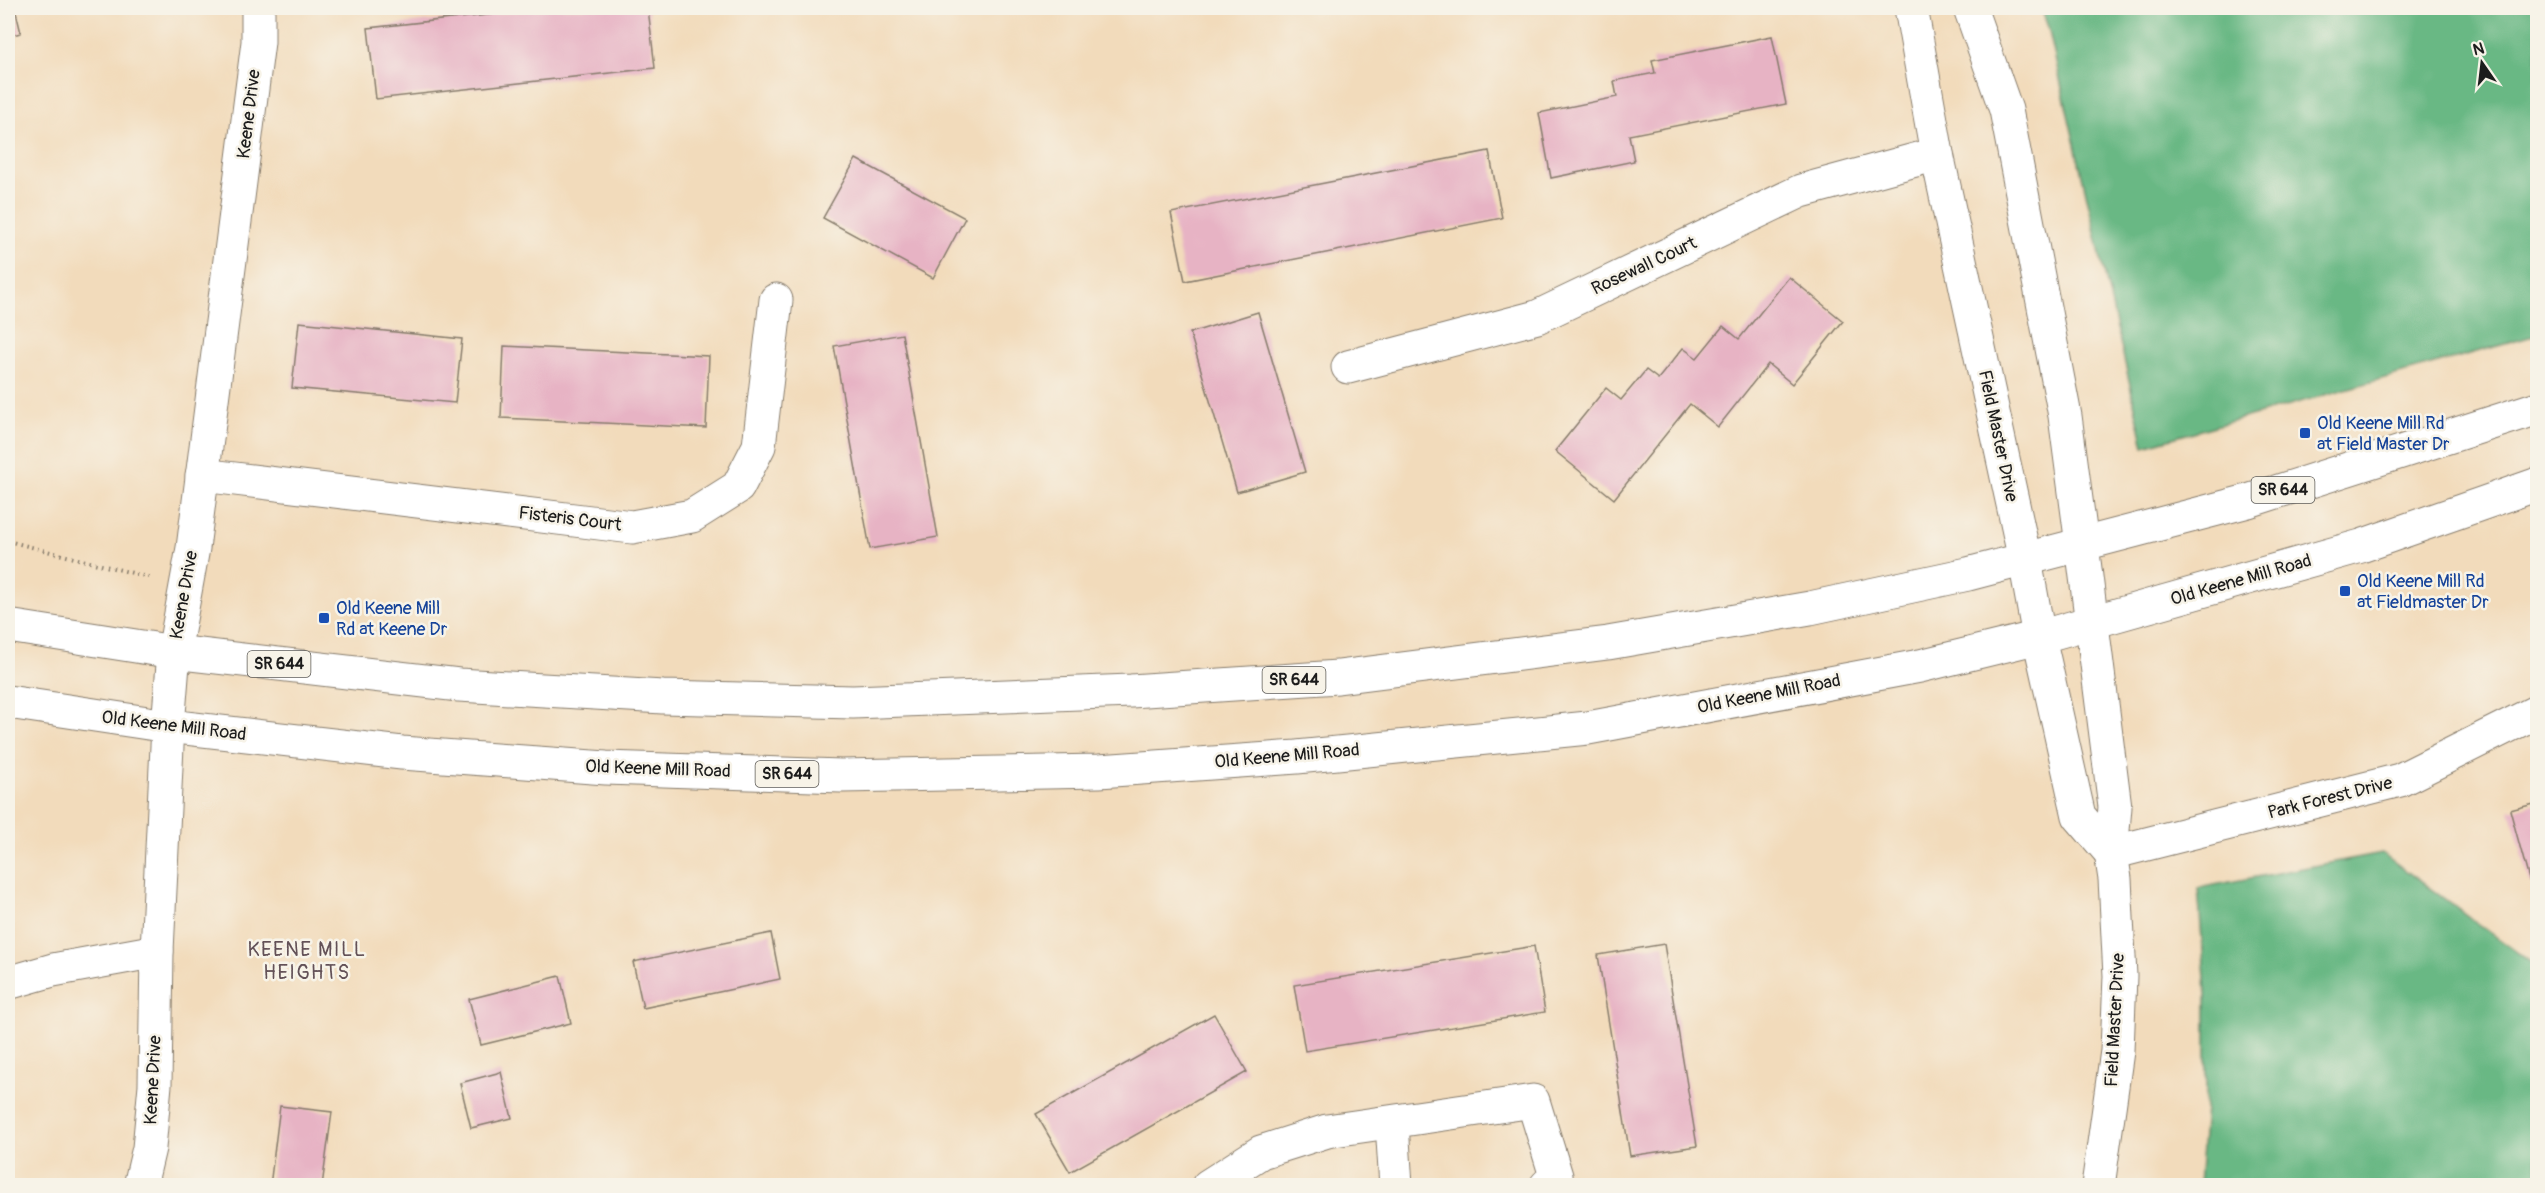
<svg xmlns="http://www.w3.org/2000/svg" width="2545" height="1193" viewBox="0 0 2545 1193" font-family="Pangolin,sans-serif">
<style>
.forest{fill:#69b884;stroke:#426a50;stroke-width:1.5}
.building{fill:#e7b3c4}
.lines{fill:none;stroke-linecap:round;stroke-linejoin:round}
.minor-casing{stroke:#877c6c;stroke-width:35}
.tertiary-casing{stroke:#877c6c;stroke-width:35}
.primary-casing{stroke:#877c6c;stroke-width:35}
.path{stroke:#877c6c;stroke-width:4;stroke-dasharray:1.5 4.5;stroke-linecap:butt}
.minor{stroke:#fff;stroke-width:33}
.tertiary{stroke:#fff;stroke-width:33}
.primary{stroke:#fff;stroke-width:33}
.transit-dot{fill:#1a4fb4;stroke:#f7f3e8;stroke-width:2}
.labels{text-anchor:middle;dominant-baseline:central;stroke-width:5;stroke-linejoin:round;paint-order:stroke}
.shield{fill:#f7f3e8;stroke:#5e5c59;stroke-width:1.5}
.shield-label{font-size:16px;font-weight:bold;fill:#1c1c1c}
.street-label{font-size:18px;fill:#1c1c1c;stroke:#f7f3e8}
.transit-label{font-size:18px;fill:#164399;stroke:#f7f3e8;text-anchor:start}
.neighbourhood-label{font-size:20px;letter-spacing:1.5px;fill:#635157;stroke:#f7f3e8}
</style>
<rect width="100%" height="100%" fill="#f7f3e8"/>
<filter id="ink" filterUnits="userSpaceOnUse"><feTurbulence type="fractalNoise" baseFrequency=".0167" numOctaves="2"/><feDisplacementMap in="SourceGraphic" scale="12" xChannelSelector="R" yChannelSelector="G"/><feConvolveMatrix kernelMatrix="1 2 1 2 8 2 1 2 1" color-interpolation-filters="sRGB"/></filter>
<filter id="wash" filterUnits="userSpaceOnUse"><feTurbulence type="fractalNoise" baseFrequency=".008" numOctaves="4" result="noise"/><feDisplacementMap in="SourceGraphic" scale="24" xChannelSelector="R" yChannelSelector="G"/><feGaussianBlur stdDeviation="1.35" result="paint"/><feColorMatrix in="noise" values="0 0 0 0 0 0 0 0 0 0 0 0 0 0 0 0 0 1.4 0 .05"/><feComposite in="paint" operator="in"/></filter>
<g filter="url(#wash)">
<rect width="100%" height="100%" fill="#f2dbbb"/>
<g class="forest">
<path d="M2041 8H2537V335L2144 446 2048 27Z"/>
<path d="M2382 853 2537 967V1185H2199L2206 1095V991L2198 888Z"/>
</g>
<g id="blocks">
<g class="building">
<path d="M8 8H15L21 33 8 36Z"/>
<path d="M550 8H648L655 68 376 99 368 28Z"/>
<path d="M1772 36 1786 104 1629 135 1634 161 1551 178 1539 113 1617 97 1614 81 1655 73 1652 60Z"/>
<path d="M1489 151 1502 218 1185 281 1171 213Z"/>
<path d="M856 159 965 218 933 278 823 218Z"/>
<path d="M1789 277 1843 321 1792 384 1768 364 1718 427 1690 404 1614 499 1555 451 1606 388 1621 400 1646 370 1658 379 1683 348 1697 358 1723 326 1739 339Z"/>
<path d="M1258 312 1305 472 1237 492 1190 333Z"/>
<path d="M299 322 462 339 455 403 292 388Z"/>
<path d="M902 334 938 537 870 549 834 346Z"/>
<path d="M504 346 709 356 706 428 501 418Z"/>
<path d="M2538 803V881L2530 883 2510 810Z"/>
<path d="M771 933 780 979 643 1008 633 962Z"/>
<path d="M1664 944 1697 1146 1630 1156 1598 955Z"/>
<path d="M1534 946 1545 1012 1305 1051 1294 985Z"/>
<path d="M560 976 571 1023 481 1045 469 999Z"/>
<path d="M1214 1014 1247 1072 1070 1172 1036 1114Z"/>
<path d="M501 1072 512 1118 471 1128 460 1083Z"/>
<path d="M280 1106 332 1112 322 1186H270Z"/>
</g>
</g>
</g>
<g filter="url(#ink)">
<use href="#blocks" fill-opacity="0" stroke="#877c6c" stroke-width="1.5"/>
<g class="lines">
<defs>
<g id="minor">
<path d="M1911 8 1937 154 2025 560"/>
<path d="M1970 8 2006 110 2065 416 2082 545"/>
<path d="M1348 367 1537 317 1801 191 1937 154"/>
<path d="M202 475 632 527 692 516 738 487 759 446 776 300"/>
<path d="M2111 853 2400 780 2538 711"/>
<path d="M8 983 53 970 157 951"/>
<path d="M1392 1124 1396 1186"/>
<path d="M140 1186 149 1148 155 1085 157 951 168 726 174 652 193 548 258 42V8"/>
<path d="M1208 1186 1261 1152 1327 1131 1533 1101 1556 1176 1546 1186"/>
</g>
<g id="tertiary">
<path d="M2082 545 2115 807 2111 853 2115 879 2120 976 2117 1051 2098 1186"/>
<path d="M2025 560 2039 637 2079 816 2111 853"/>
</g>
<g id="primary">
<path d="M8 626 174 652 459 685 663 697 853 702 1131 691 1338 677 1608 643 1810 608 1968 574 2248 501 2538 408"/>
<path d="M8 702 168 726 402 753 606 768 841 776 1099 771 1297 757 1588 728 1920 666 2039 637 2361 546 2538 484"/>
</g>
</defs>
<use href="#minor" class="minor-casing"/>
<use href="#tertiary" class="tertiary-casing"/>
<use href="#primary" class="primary-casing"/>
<path class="path" d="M8 541 152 578"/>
<use href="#minor" class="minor"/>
<use href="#tertiary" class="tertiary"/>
<use href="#primary" class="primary"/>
</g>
</g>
<g class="transit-dot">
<rect x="2299" y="427" width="12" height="12" rx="3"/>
<rect x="2339" y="585" width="12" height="12" rx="3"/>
<rect x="318" y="612" width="12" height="12" rx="3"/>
</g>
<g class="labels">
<g class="shield">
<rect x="2251.5" y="477" width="63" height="26" rx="4.5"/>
<rect x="247.5" y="651" width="63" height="26" rx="4.5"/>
<rect x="1262.5" y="667" width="63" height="26" rx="4.5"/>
<rect x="755.5" y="761" width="63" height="26" rx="4.5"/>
</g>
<g class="shield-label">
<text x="2283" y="490">SR 644</text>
<text x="279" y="664">SR 644</text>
<text x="1294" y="680">SR 644</text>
<text x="787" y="774">SR 644</text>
</g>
<g class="street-label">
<text transform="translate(249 114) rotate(-83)">Keene Drive</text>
<text transform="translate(1644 266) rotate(-25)">Rosewall Court</text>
<text transform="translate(1998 436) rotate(78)">Field Master Drive</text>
<text transform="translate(570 519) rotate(7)">Fisteris Court</text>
<text transform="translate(2241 580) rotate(-16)">Old Keene Mill Road</text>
<text transform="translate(184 595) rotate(-80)">Keene Drive</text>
<text transform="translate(1769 694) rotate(-11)">Old Keene Mill Road</text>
<text transform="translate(174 726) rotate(7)">Old Keene Mill Road</text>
<text transform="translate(1287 756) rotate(-5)">Old Keene Mill Road</text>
<text transform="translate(658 769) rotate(2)">Old Keene Mill Road</text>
<text transform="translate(2330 798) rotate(-14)">Park Forest Drive</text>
<text transform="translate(2115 1020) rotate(-87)">Field Master Drive</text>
<text transform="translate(153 1080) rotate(-87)">Keene Drive</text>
</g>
<g class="transit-label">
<text x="2317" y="423">Old Keene Mill Rd<tspan x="2317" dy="21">at Field Master Dr</tspan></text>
<text x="2357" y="581">Old Keene Mill Rd<tspan x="2357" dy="21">at Fieldmaster Dr</tspan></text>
<text x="336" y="608">Old Keene Mill<tspan x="336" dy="21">Rd at Keene Dr</tspan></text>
</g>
<g class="neighbourhood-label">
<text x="307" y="949">KEENE MILL<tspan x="307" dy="23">HEIGHTS</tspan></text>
</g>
</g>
<rect width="2545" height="1193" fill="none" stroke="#f7f3e8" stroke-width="30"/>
<g transform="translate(2482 63) rotate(346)" stroke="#f7f3e8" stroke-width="4.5" paint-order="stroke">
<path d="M0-4.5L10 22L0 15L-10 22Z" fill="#1c1c1c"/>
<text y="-9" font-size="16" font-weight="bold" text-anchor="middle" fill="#1c1c1c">N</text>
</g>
</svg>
